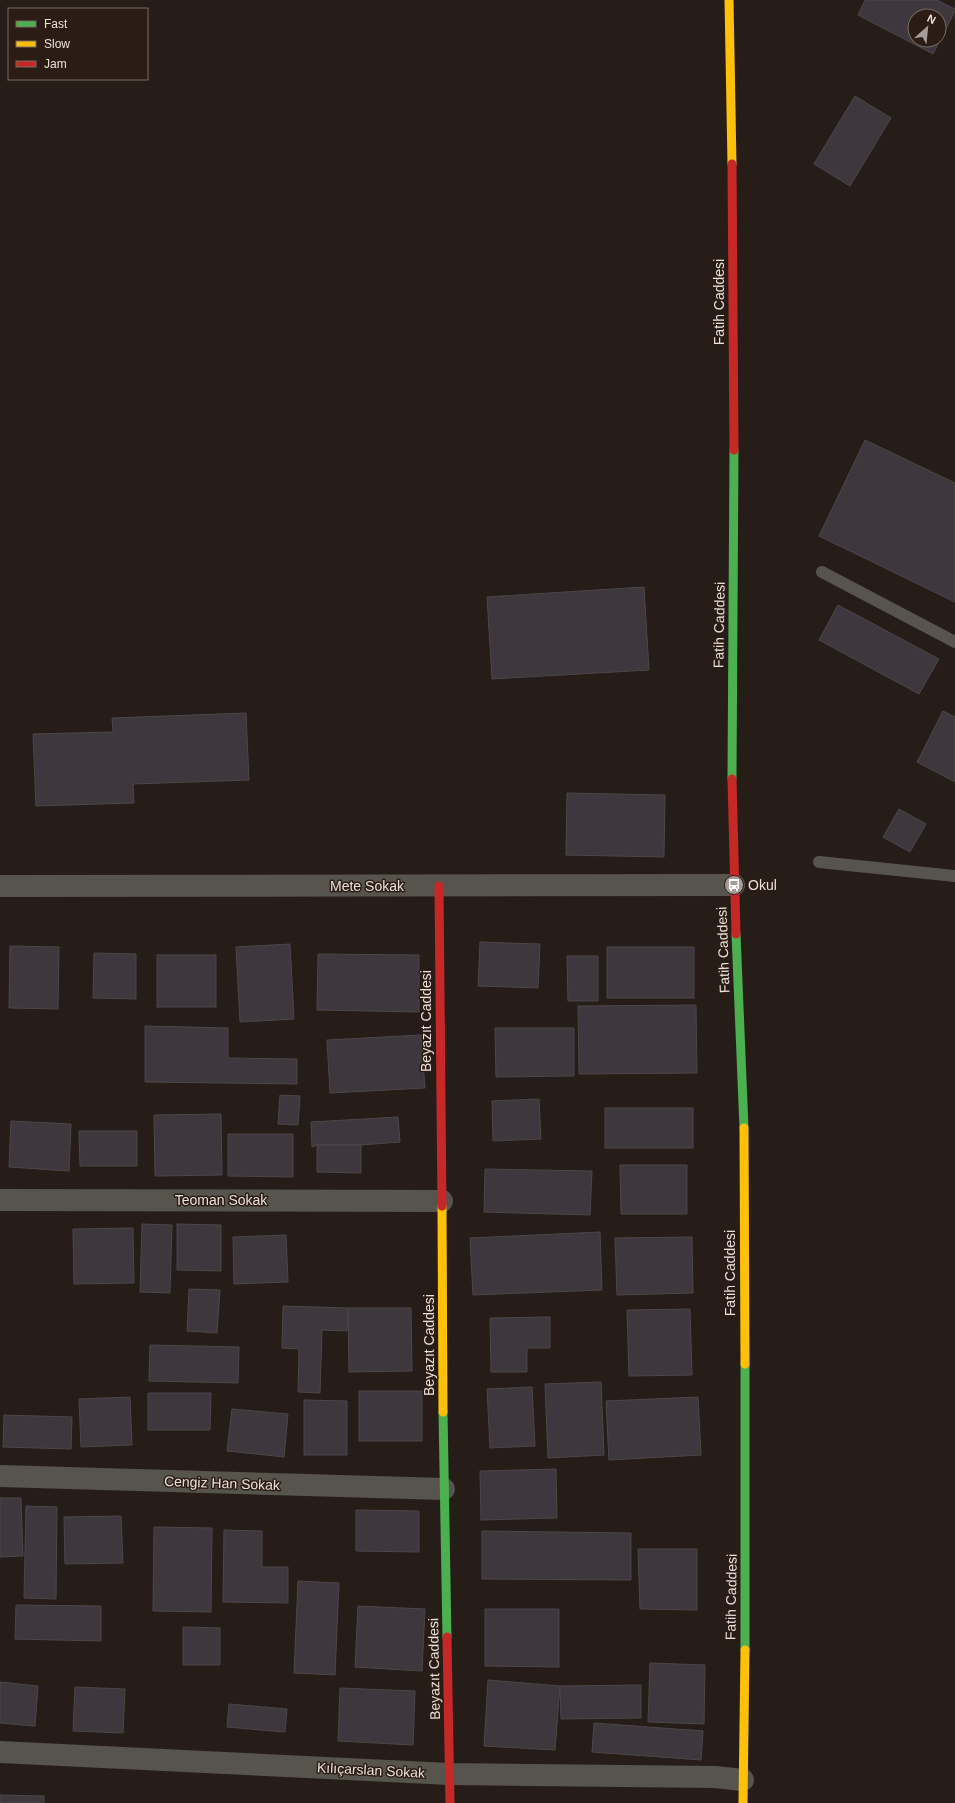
<svg xmlns="http://www.w3.org/2000/svg" width="955" height="1803" viewBox="0 0 955 1803" font-family="Arial,sans-serif">
<style>
.building{fill:#3e373d;stroke:#4c4748;fill-rule:evenodd}
.lines{fill:none;stroke-linecap:round;stroke-linejoin:round}
.lane{stroke:#57544e;stroke-width:12}
.street{stroke:#57544e;stroke-width:22}
.fast{stroke:#4caf50;stroke-width:9}
.slow{stroke:#ffc107;stroke-width:9}
.jam{stroke:#c62828;stroke-width:9}
.labels{text-anchor:middle;dominant-baseline:central;stroke-width:3;stroke-linejoin:round;paint-order:stroke}
.street-label{font-size:14px;fill:#ebe1db;stroke:#2b1c14}
.poi-label{font-size:14px;fill:#ebe1db;stroke:#2b1c14;text-anchor:start}
</style>
<rect width="100%" height="100%" fill="#261d19"/>
<g class="building">
<path d="M865 0H937L955 9V11L933 54 858 15ZM915 16H939V40H915Z"/>
<path d="M855 96 891 118 850 186 814 164Z"/>
<path d="M865 440 955 483V602L819 536Z"/>
<path d="M644 587 649 670 492 679 487 597Z"/>
<path d="M838 605 939 659 919 694 819 640Z"/>
<path d="M943 711 955 717V782L917 762Z"/>
<path d="M246 713 249 780 133 784 134 803 36 806 33 734 113 732 112 718Z"/>
<path d="M567 793 665 795 664 857 566 855Z"/>
<path d="M899 809 926 824 910 852 883 837Z"/>
<path d="M480 942 540 944 538 988 478 986Z"/>
<path d="M290 944 294 1019 240 1022 236 947Z"/>
<path d="M10 946 59 947 58 1009 9 1008Z"/>
<rect x="607" y="947" width="87" height="51"/>
<path d="M94 953 136 954V999L93 998Z"/>
<path d="M318 954 419 955V1012L317 1010Z"/>
<rect x="157" y="955" width="59" height="52"/>
<path d="M567 956H598V1001H568Z"/>
<path d="M696 1005 697 1073 579 1074 578 1006Z"/>
<path d="M145 1026 228 1028V1058L297 1059V1084L145 1082Z"/>
<path d="M495 1028H574V1076L496 1077Z"/>
<path d="M421 1035 425 1088 330 1093 327 1040Z"/>
<path d="M280 1095 300 1096 298 1125 278 1124Z"/>
<path d="M539 1099 541 1139 493 1141 492 1101Z"/>
<rect x="605" y="1108" width="88" height="40"/>
<path d="M221 1114 222 1175 155 1176 154 1115Z"/>
<path d="M398 1117 400 1142 361 1145H317L312 1147 311 1122Z"/>
<path d="M11 1121 71 1124 69 1171 9 1167Z"/>
<path d="M79 1131H137V1166H80Z"/>
<path d="M228 1134H293V1177L228 1176Z"/>
<path d="M317 1145H361V1173L317 1172Z"/>
<path d="M620 1165H687V1214H621Z"/>
<path d="M485 1169 592 1171 590 1215 484 1212Z"/>
<path d="M142 1224 172 1225 170 1293 140 1292Z"/>
<path d="M177 1224 221 1225V1271L177 1270Z"/>
<path d="M133 1228 134 1283 74 1284 73 1229Z"/>
<path d="M600 1232 602 1290 473 1295 470 1238Z"/>
<path d="M286 1235 288 1282 234 1284 233 1237Z"/>
<path d="M692 1237 693 1293 617 1295 615 1238Z"/>
<path d="M189 1289 220 1290 217 1333 187 1331Z"/>
<path d="M283 1306 348 1308 347 1331 322 1330 320 1393 298 1392 299 1349 282 1348Z"/>
<path d="M348 1308H411L412 1371 349 1372Z"/>
<path d="M690 1309 692 1375 629 1376 627 1310Z"/>
<path d="M550 1317V1348H527V1372H491L490 1318Z"/>
<path d="M150 1345 239 1347 238 1383 149 1381Z"/>
<path d="M601 1382 604 1455 548 1458 545 1384Z"/>
<path d="M532 1387 535 1446 490 1448 487 1389Z"/>
<rect x="359" y="1391" width="63" height="50"/>
<path d="M148 1393H211L210 1430H148Z"/>
<path d="M130 1397 132 1445 81 1447 79 1399Z"/>
<path d="M698 1397 701 1455 609 1460 606 1401Z"/>
<path d="M304 1400 347 1401V1455H304Z"/>
<path d="M232 1409 288 1414 284 1457 227 1451Z"/>
<path d="M4 1415 72 1417 71 1449 3 1447Z"/>
<path d="M556 1469 557 1518 481 1520 480 1471Z"/>
<path d="M0 1498H21L23 1556 0 1557Z"/>
<path d="M26 1506 57 1507 56 1599 24 1598Z"/>
<path d="M356 1510 419 1511V1552L356 1551Z"/>
<path d="M121 1516 123 1563 65 1564 64 1517Z"/>
<path d="M154 1527 212 1528 211 1612 153 1611Z"/>
<path d="M224 1530 262 1531V1567H288V1603L223 1602Z"/>
<path d="M482 1531 631 1533V1580L482 1579Z"/>
<path d="M638 1549H697V1610L640 1609Z"/>
<path d="M298 1581 339 1583 335 1675 294 1673Z"/>
<path d="M16 1605 101 1606V1641L15 1639Z"/>
<path d="M358 1606 425 1609 422 1671 355 1667Z"/>
<path d="M485 1609H559V1667L485 1666Z"/>
<path d="M183 1627 220 1628V1665H183Z"/>
<path d="M650 1663 705 1665 704 1724 648 1722Z"/>
<path d="M488 1680 560 1686 555 1750 484 1746Z"/>
<path d="M0 1682 38 1686 35 1726 0 1723Z"/>
<path d="M641 1685V1718L561 1719 560 1686Z"/>
<path d="M75 1687 125 1689 123 1733 73 1731Z"/>
<path d="M340 1688 415 1691 413 1745 338 1741Z"/>
<path d="M229 1704 287 1709 285 1732 227 1727Z"/>
<path d="M594 1723 703 1731 701 1760 592 1752Z"/>
<path d="M0 1795 44 1796V1803H0Z"/>
</g>
<g class="lines">
<g class="lane">
<path d="M822 572 955 642"/>
<path d="M819 862 955 876"/>
</g>
<g class="street">
<path d="M0 886 734 885"/>
<path d="M0 1200 442 1201"/>
<path d="M0 1476 444 1489"/>
<path d="M0 1752 450 1774 715 1777 743 1780"/>
</g>
<g class="fast">
<path d="M732 779 734 450"/>
<path d="M736 934 744 1128"/>
<path d="M443 1412 447 1637"/>
<path d="M745 1650V1364"/>
</g>
<g class="slow">
<path d="M729 0 732 164"/>
<path d="M744 1128 745 1364"/>
<path d="M442 1206 443 1412"/>
<path d="M743 1803 745 1650"/>
</g>
<g class="jam">
<path d="M732 164 734 450"/>
<path d="M732 779 736 934"/>
<path d="M439 886 442 1206"/>
<path d="M447 1637 450 1803"/>
</g>
</g>
<defs>
<symbol id="bus-disc" viewBox="-11 -11 22 22"><circle r="9.5" fill="#a69c97" stroke="#2b1c14"/><path d="M-5-6H5V4H4V6H2V4H-2V6H-4V4H-5ZM-3.5-4V0h7V-4ZM-3.5 1.2v1.5H-2V1.2ZM2 1.2v1.5H3.5V1.2Z" fill="#fff"/></symbol>
</defs>
<g fill-rule="evenodd">
<use href="#bus-disc" x="723" y="874" width="22" height="22"/>
</g>
<g class="labels">
<g class="street-label">
<text transform="translate(719 302) rotate(-90)">Fatih Caddesi</text>
<text transform="translate(719 625) rotate(-89)">Fatih Caddesi</text>
<text x="367" y="886">Mete Sokak</text>
<text transform="translate(723 950) rotate(-92)">Fatih Caddesi</text>
<text transform="translate(426 1021) rotate(-90)">Beyazıt Caddesi</text>
<text x="221" y="1200">Teoman Sokak</text>
<text transform="translate(730 1273) rotate(-90)">Fatih Caddesi</text>
<text transform="translate(429 1345) rotate(-90)">Beyazıt Caddesi</text>
<text transform="translate(222 1483) rotate(2)">Cengiz Han Sokak</text>
<text transform="translate(731 1597) rotate(-89)">Fatih Caddesi</text>
<text transform="translate(434 1669) rotate(-91)">Beyazıt Caddesi</text>
<text transform="translate(371 1770) rotate(3)">Kılıçarslan Sokak</text>
</g>
<g class="poi-label">
<text x="748" y="885">Okul</text>
</g>
</g>
<rect x="8" y="8" width="140" height="72" fill="#2b1c14" stroke="#786b64"/>
<rect x="16" y="21" width="20" height="6" fill="#4caf50" stroke="#786b64"/>
<text x="44" y="28" font-size="12" fill="#ebe1db">Fast</text>
<rect x="16" y="41" width="20" height="6" fill="#ffc107" stroke="#786b64"/>
<text x="44" y="48" font-size="12" fill="#ebe1db">Slow</text>
<rect x="16" y="61" width="20" height="6" fill="#c62828" stroke="#786b64"/>
<text x="44" y="68" font-size="12" fill="#ebe1db">Jam</text>
<g transform="translate(927 28) rotate(27)"><circle r="19" fill="#2b1c14" stroke="#786b64"/>
<path d="M0-3L7 15L0 10L-7 15Z" fill="#a69c97"/>
<text y="-6" font-size="11" font-weight="bold" text-anchor="middle" fill="#ebe1db">N</text>
</g>
</svg>
